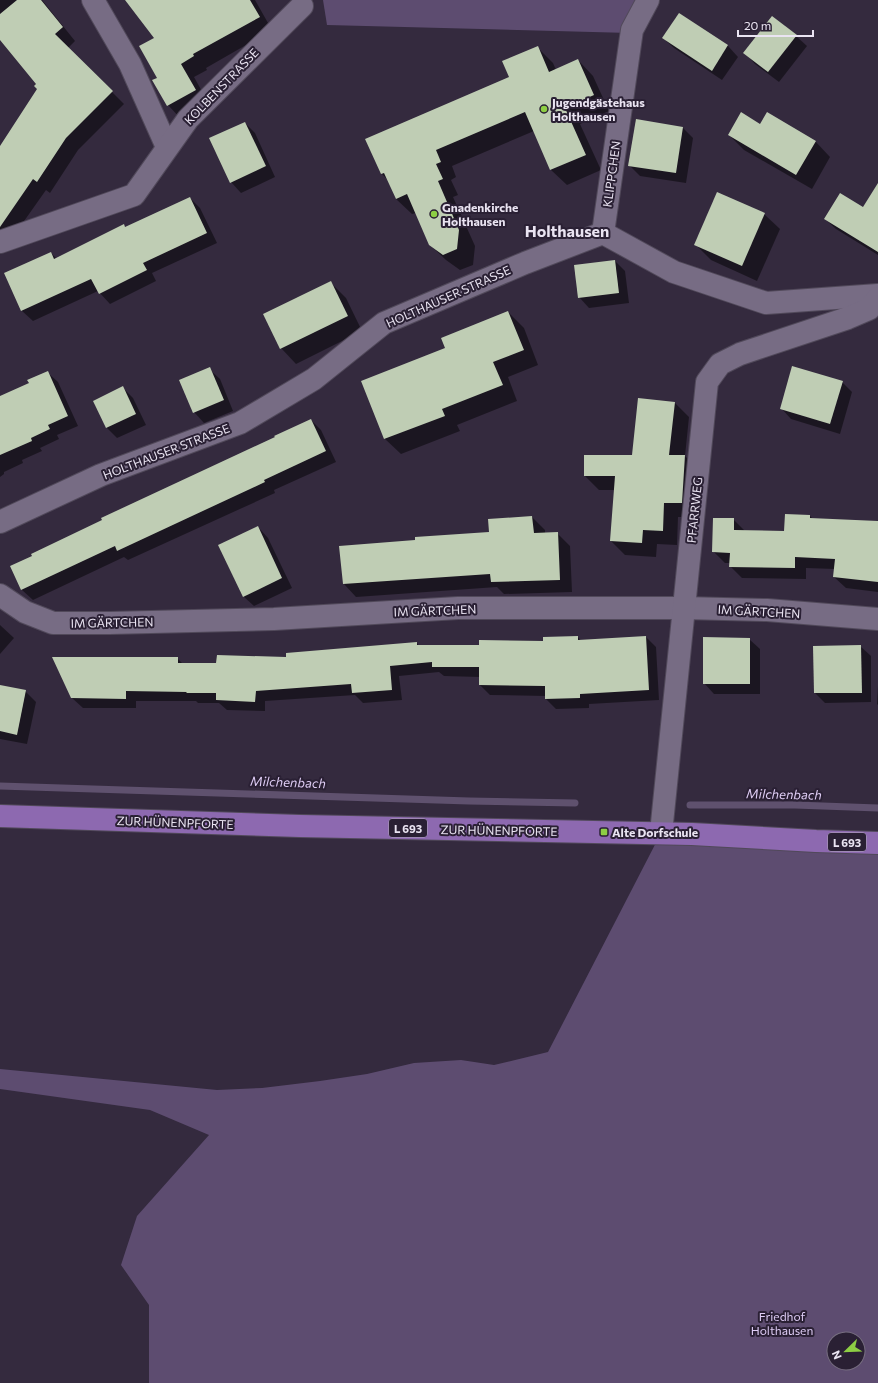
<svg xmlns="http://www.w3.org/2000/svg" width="878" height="1383" viewBox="0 0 878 1383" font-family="Commissioner,sans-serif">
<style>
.green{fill:#5d4c70;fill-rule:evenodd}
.shadow{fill:#0007}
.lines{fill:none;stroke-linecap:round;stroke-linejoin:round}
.stream{stroke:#5f516e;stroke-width:7}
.building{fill:#bfcdb4}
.minor-casing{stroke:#51495a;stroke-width:24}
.major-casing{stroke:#51495a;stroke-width:24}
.minor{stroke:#776c84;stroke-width:22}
.major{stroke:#8d69b0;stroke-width:22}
.poi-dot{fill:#8dce44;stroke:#2a2034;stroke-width:1.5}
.labels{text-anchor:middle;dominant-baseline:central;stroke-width:4;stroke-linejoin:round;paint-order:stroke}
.shield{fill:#2a2034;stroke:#b0a9b9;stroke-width:1}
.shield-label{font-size:11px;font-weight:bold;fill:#eae4f2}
.street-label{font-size:12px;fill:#eae4f2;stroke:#2a2034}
.poi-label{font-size:12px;font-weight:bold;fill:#eae4f2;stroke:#2a2034;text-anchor:start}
.park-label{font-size:12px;fill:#dfcdf6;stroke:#2a2034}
.water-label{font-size:13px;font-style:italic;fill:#dfcdf5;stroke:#2a2034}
.district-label{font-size:16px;font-weight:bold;fill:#eae4f2;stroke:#2a2034}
</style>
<rect width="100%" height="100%" fill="#342a3e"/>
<g class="green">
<path d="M323 0H642L630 33 327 25Z"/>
<path d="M661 833 878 843V1383H149V1305L121 1265 137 1216 209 1135 150 1110 0 1089V1069L217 1090 262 1088 320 1081 367 1074 414 1063 461 1060 494 1065 548 1052ZM834 1339H858V1363H834Z"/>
</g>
<g class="shadow">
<path d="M0 0H42L75 41 68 48 124 104 78 150 50 193 46 190 10 241 0 234V148L59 58 0 38Z"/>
<path d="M126 0H255L272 30 206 68 207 70 194 77 209 104 181 119 168 105 158 78 155 38Z"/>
<path d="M679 14 728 46 738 57 722 80 674 48 663 38Z"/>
<path d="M773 18 796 36 807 46 779 82 755 64 745 53Z"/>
<path d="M537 47 553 63 556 70 578 60 593 76 609 111 580 124 601 170 567 185 551 170 534 131 452 166 456 177 451 180 458 195 453 197 475 246 473 265 460 270 446 260 429 244 416 213 412 214 396 199 388 180 382 174 510 77Z"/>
<path d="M637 120 683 128 693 138 686 183 640 176 630 166Z"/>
<path d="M245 123 255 133 275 177 241 193 231 182Z"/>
<path d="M729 135 815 141 830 157 812 189 744 150Z"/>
<path d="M190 198 200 208 217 243 152 273 156 281 110 304 98 291 33 321 22 311 5 274 51 253 57 259Z"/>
<path d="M878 198V255L836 229 825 219 863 209Z"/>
<path d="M764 214 780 229 757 281 711 260 696 245Z"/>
<path d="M615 261 625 271 629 303 589 308 579 297Z"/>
<path d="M331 283 346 298 362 331 296 364 281 348Z"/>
<path d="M508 312 524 328 538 365 508 377 517 401 457 425 460 431 401 454 385 439 363 382 447 348Z"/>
<path d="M209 369 220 379 233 411 204 423 194 412Z"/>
<path d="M47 372 58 382 78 426 57 435 59 439 40 448 42 451 22 460 23 463 4 472V474L0 477V401Z"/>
<path d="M842 382 852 392 840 434 791 419 781 408Z"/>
<path d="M123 388 133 398 146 425 117 438 107 428 94 401Z"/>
<path d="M675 403 689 417 685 456 699 470 696 517H678L677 545 657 544 656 557 625 555 611 541 615 490H599L585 476 633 456Z"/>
<path d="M311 420 321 430 336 462 274 490 275 493 128 560 124 557 33 600 22 590 12 567Z"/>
<path d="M810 516 813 519 878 539V592L846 588 834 577 835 569 806 568V579L742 578 730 566V563H725L713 551 733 519 745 531 785 532Z"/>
<path d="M532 517 545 530V533H557L570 546 572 592 504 594 497 587 356 597 344 584 416 541 490 533Z"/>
<path d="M258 527 268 538 292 588 254 606 243 596Z"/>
<path d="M0 625 14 638 0 654Z"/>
<path d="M578 637 581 641 646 637 656 647 659 700 589 704V708L556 709 546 699V696L490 695 480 685V677L444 676 439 672 399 676 402 700 363 703 355 695 265 701V711L227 710 219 703H198L196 701H136V708H83L72 698 177 658 183 664H217L288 658 417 643 419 646H480L544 642Z"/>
<path d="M749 639 760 649V694H714L704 683Z"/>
<path d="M860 646 871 656V702L825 703 815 693Z"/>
<path d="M0 686 25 691 36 702 27 744 0 739Z"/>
<path d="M878 686V705L877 704Z"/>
</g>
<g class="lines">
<g class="stream">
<path d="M0 786 469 801 575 803"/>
<path d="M690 805H795L878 808"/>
</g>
</g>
<g class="building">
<path d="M17 0H41L63 27 55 34 113 91 66 138 37 182 33 179 0 227V146L37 89 34 86 36 84 0 40V14Z"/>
<path d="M125 0H250L260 17 193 54 194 56 181 64 196 90 167 106 152 80 157 78 139 46 154 38Z"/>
<path d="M679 13 728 45 712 71 662 38Z"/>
<path d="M772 16 797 35 768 72 743 53Z"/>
<path d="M538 46 549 72 578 59 594 95 565 108 586 155 550 170 525 112 436 150 441 162 436 164 443 179 438 181 459 230 457 249 443 255 429 245 407 194 396 199 384 173 381 174 365 139 509 77 502 61Z"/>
<path d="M741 112 760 124 767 112 816 141 796 175 728 135Z"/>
<path d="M636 119 683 127 676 173 628 166Z"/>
<path d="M245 122 266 166 230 183 209 138Z"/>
<path d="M878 183V252L824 219 840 193 863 207Z"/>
<path d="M717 192 765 213 742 266 694 245Z"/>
<path d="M190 197 207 233 143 263 147 270 99 294 91 279 21 311 4 273 51 252 54 259 124 224 125 227Z"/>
<path d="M615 260 619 293 578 298 574 265Z"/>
<path d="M331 281 348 316 280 349 263 314Z"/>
<path d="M508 311 524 350 493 362 503 385 442 409 445 416 384 439 361 381 445 348 441 338Z"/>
<path d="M792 366 843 381 830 424 780 409Z"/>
<path d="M210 367 224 400 193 413 179 380Z"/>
<path d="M48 371 68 416 48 425 50 429 31 438 32 441 0 455V396L29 383 27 380Z"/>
<path d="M123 386 136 414 106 428 93 401Z"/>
<path d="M638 398 675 402 669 455H685L682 503H664L663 531 643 530 642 543 610 541 615 476H584V455H632Z"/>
<path d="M311 419 326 451 264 480 265 482 117 551 115 546 21 590 10 566 32 556 31 554 102 520 101 518 275 437 274 436Z"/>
<path d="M785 514 810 515V518L878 521V582L833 577 835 559 795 557V568L729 567 730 553 712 552 713 518H734V530L784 531Z"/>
<path d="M532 516 534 533 558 532 560 580 491 582 490 574 343 584 339 546 415 540V537L489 532 488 519Z"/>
<path d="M258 526 282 578 243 597 218 545Z"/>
<path d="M578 636V640L646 636 649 690 580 694V698L545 699V686L479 685V667H432V662L390 666 392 690 352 693 351 684 256 691 255 702 216 700V693H186L187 692 126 691V699L71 698 52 657H178V663H216L217 655 286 657V653L417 642V645H479V640L543 641V637Z"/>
<path d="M703 637 750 638V684H703Z"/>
<path d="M861 645 862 693H814L813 646Z"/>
<path d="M0 685 26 690 17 735 0 731Z"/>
</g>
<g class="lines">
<defs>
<g id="minor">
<path d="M93 0 130 64 167 147"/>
<path d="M603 233 632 30 648 0"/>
<path d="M0 242 134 195 188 119 302 6"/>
<path d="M0 522 101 475 240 423 314 379 384 323 525 263 603 233 674 272 766 303 878 295"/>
<path d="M0 595 25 612 53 623H109L274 619 458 608H684L767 610 878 619"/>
<path d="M661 833 707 382 720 364 740 354 848 318 869 309 878 298"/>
</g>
<path id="major" d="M0 816 300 826 692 834 816 841 878 843"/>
</defs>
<use href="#minor" class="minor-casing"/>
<use href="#major" class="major-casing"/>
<use href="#minor" class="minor"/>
<use href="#major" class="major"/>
</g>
<g class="poi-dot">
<circle cx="544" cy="109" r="4"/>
<circle cx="434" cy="214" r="4"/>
<rect x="600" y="828" width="8" height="8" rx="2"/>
</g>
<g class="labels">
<g class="shield">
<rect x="389" y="819" width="38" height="18" rx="3"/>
<rect x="828" y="833" width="38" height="18" rx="3"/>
</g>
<g class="shield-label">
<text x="408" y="828">L 693</text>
<text x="847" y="842">L 693</text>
</g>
<g class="street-label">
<text transform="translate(221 86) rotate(-46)">KOLBENSTRASSE</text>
<text transform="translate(611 174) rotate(-82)">KLIPPCHEN</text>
<text transform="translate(448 296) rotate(-24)">HOLTHAUSER STRASSE</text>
<text transform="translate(166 451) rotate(-21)">HOLTHAUSER STRASSE</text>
<text transform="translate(694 510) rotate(-84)">PFARRWEG</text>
<text transform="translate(435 610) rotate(-2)">IM GÄRTCHEN</text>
<text transform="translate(759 611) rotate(3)">IM GÄRTCHEN</text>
<text transform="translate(112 622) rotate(-1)">IM GÄRTCHEN</text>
<text transform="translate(175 822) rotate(2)">ZUR HÜNENPFORTE</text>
<text transform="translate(499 830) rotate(1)">ZUR HÜNENPFORTE</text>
</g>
<g class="poi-label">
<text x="552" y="102">Jugendgästehaus<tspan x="552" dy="14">Holthausen</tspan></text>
<text x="442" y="207">Gnadenkirche<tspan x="442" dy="14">Holthausen</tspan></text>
<text x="612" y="832">Alte Dorfschule</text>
</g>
<g class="park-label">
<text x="782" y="1316">Friedhof<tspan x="782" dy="14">Holthausen</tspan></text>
</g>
<g class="water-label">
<text transform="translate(288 782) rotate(2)">Milchenbach</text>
<text transform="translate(784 794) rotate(1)">Milchenbach</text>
</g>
<g class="district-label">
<text x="567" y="230">Holthausen</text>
</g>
</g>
<g transform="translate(846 1351) rotate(247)"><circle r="19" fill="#2a2034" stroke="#776e80"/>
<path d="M0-3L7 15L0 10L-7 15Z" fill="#8dce44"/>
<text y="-6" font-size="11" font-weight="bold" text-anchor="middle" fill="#eae4f2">N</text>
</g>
<path d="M738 30v6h75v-6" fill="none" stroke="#eae4f2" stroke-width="2"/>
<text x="744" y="30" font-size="12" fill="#eae4f2" stroke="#2a2034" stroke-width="3" paint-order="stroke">20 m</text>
</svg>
